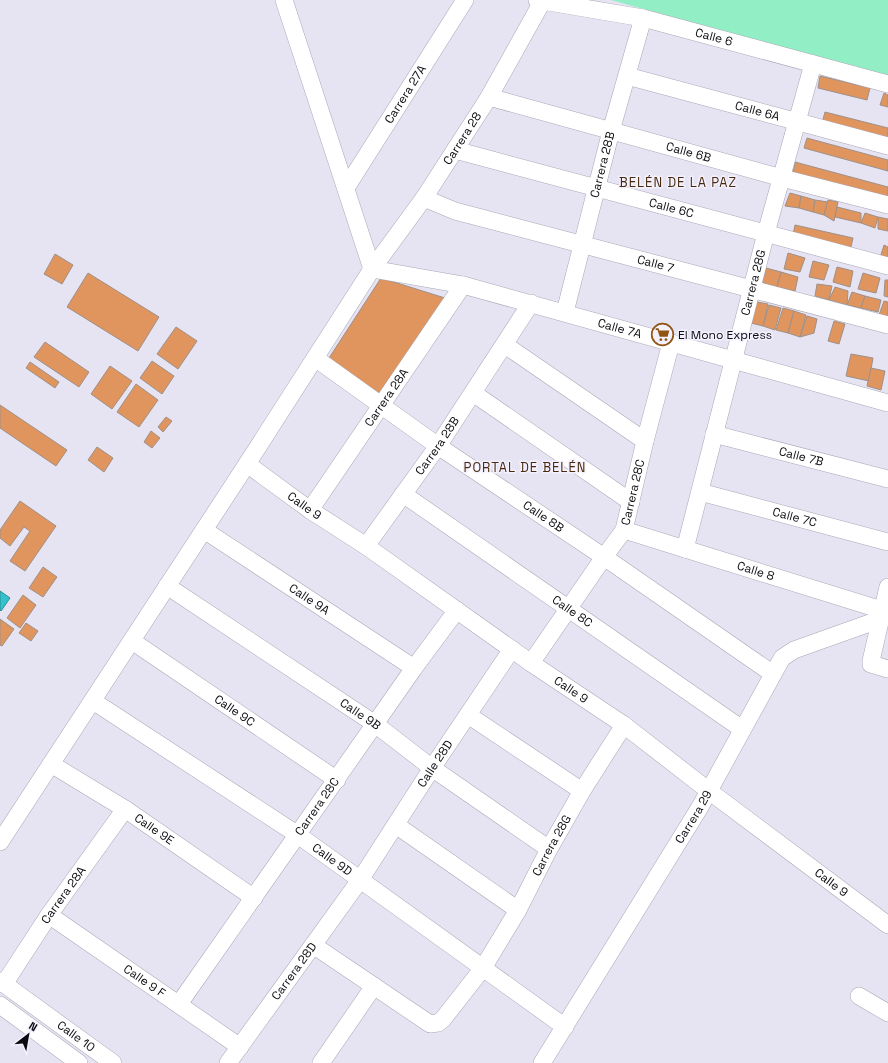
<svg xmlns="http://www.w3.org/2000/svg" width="888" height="1063" viewBox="0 0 888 1063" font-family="'Space Grotesk',sans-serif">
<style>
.green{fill:#92eec4}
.water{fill:#36c2cd;stroke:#298b94}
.building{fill:#e0955e;stroke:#9e9087}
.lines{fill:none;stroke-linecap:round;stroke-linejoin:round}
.minor-casing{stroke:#aaa7b6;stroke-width:18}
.minor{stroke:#fff;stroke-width:17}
.labels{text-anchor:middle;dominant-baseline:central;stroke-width:3;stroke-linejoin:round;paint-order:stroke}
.street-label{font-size:12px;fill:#0c0b10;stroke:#f4f1fe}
.poi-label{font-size:12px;fill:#0c0b10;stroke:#f4f1fe;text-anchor:start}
.neighbourhood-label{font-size:13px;letter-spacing:1px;fill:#472a0e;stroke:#f4f1fe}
</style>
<rect width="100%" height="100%" fill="#e6e3f3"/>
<path class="green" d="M611 0H888V77Z"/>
<path class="water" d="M0 591 10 598 1 611 0 610Z"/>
<g class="building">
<path d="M820 76 870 88 867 100 818 88Z"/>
<path d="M884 93 888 95V107L880 105Z"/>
<path d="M825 112 888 128V140L822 123Z"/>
<path d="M807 138 888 160V171L804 148Z"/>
<path d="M795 162 888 187V199L793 174Z"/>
<path d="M790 193 801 196 799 208 785 206Z"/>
<path d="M801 196 815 200 813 212 799 208Z"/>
<path d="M815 200 828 202 824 215 813 212Z"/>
<path d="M828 200 838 202 834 221 824 215Z"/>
<path d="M837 207 861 213V223L835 217Z"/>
<path d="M865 213 878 217 875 228 861 223Z"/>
<path d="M878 217 888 219V231L878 229Z"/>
<path d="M795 225 853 238 850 251 793 235Z"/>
<path d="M884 245 888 247V260L880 258Z"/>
<path d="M788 253 805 258 800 272 784 269Z"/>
<path d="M55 254 73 265 62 284 44 274Z"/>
<path d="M813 261 829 265 824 280 809 277Z"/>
<path d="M837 267 853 271 850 287 833 282Z"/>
<path d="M766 268 781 272 777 287 762 283Z"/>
<path d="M781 272 798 277 795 291 777 287Z"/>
<path d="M88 273 159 317 138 351 67 307Z"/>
<path d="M863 273 880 278 876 293 858 289Z"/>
<path d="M381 278 445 298 380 394 329 358Z"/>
<path d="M885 280H888V297L884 296Z"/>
<path d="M817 284 832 286 829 300 815 296Z"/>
<path d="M835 287 848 291 847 305 829 300Z"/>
<path d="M852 292 865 296 861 308 847 305Z"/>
<path d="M865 296 881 300 878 312 861 308Z"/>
<path d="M752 301 768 304 763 326 747 322Z"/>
<path d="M884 301 888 302V317L879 315Z"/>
<path d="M769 305 781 308 775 330 763 326Z"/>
<path d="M783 308 794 311 788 333 776 330Z"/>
<path d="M794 311 806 315 800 337 788 333Z"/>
<path d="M807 316 817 319 814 333 800 337Z"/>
<path d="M834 321 845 324 839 344 828 341Z"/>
<path d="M176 327 197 341 178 369 157 354Z"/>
<path d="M45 342 89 372 79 387 34 357Z"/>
<path d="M851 354 873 358 869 381 846 376Z"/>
<path d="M152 361 174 376 162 394 140 378Z"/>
<path d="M30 362 59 382 55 388 26 368Z"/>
<path d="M110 366 132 381 112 409 91 394Z"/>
<path d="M871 368 885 371 881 390 867 386Z"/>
<path d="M136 384 158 400 139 427 117 412Z"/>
<path d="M0 405 67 450 56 466 0 428Z"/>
<path d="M166 417 172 421 163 432 158 427Z"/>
<path d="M151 431 160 438 152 448 144 442Z"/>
<path d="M97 447 113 458 104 472 88 460Z"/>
<path d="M20 501 56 526 25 571 10 561 30 531 24 527 10 546 0 538V530Z"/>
<path d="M43 567 57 577 43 597 29 588Z"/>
<path d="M23 595 36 605 20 628 7 618Z"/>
<path d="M0 619 14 629 2 646 0 645Z"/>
<path d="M26 623 38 631 31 641 19 633Z"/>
</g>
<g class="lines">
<defs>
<g id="minor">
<path d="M284 0 372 269"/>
<path id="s1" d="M537 0 643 18 888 84"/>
<path id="s2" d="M627 76 888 146"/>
<path id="s3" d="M489 97 782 178 888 205"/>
<path id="s4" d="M455 150 888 266"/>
<path id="s5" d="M346 188 465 0"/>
<path id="s6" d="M424 198 455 211 888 325"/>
<path id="s7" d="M372 269 463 285 888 403"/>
<path id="s8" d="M565 312 611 131 643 18"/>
<path d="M505 345 645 441"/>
<path id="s9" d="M315 358 438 446 604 557 773 674"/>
<path d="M473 393 631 502"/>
<path id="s10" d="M714 434 888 479"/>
<path id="s11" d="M247 464 310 510 366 546 531 663 624 725 709 791 888 925"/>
<path id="s12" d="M700 492 888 542"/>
<path id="s13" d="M403 494 742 729"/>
<path id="s14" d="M310 510 463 285"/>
<path id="s15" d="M204 530 414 668"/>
<path id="s16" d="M624 530 888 612"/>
<path id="s17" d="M366 546 438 446 531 303"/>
<path id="s18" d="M685 549 766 233 813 64"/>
<path id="s19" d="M167 586 375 724 432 768 549 849"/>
<path d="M888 587 871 661V664L888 669"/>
<path id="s20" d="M132 641 337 780"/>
<path id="s21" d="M531 663 604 557 624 530 645 441 671 343"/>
<path id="s22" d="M93 701 298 835 565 1027"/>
<path d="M468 715 582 791"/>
<path id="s23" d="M51 764 125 809 254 898"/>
<path d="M396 825 518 910"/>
<path id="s24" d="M0 842 247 464 372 269 424 198 489 97 542 2"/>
<path id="s25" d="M49 915 240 1047"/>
<path id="s26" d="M313 945 430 1024 438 1023 443 1019 483 968 518 910 549 849 582 791 624 725"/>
<path id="s27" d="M0 981 113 1063"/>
<path id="s28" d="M4 984 49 915 125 809"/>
<path d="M859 996 888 1013"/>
<path id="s29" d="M179 1004 414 668 457 610"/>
<path d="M0 1005 79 1063"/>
<path id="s30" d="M228 1063 360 880 432 768 512 649"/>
<path d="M321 1063 374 986"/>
<path id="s31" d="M542 1063 700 807 782 658 794 650 881 619"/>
</g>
</defs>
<use href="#minor" class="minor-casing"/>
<use href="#minor" class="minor"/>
</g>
<defs>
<symbol id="supermarket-ring" viewBox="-11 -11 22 22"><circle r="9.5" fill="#f4f1fe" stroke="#905415" stroke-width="1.5"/><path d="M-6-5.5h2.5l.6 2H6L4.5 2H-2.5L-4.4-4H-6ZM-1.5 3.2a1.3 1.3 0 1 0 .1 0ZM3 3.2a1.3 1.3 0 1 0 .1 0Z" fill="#905415"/></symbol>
</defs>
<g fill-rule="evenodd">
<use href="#supermarket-ring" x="650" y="322" width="25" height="25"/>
</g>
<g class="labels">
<g class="street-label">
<text stroke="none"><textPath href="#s1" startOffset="181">Calle 6</textPath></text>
<text stroke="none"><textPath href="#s5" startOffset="111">Carrera 27A</textPath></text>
<text stroke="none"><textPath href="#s2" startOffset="135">Calle 6A</textPath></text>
<text stroke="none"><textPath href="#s24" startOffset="842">Carrera 28</textPath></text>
<text stroke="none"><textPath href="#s3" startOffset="207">Calle 6B</textPath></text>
<text stroke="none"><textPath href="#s8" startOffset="152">Carrera 28B</textPath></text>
<text stroke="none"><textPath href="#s4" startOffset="224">Calle 6C</textPath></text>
<text stroke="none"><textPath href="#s6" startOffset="241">Calle 7</textPath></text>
<text stroke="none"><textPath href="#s18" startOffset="275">Carrera 28G</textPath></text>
<text stroke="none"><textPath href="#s7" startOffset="255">Calle 7A</textPath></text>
<text stroke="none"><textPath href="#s14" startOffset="136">Carrera 28A</textPath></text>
<text stroke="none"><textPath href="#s17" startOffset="123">Carrera 28B</textPath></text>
<text stroke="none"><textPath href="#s10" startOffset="90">Calle 7B</textPath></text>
<text stroke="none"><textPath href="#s21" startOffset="201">Carrera 28C</textPath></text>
<text stroke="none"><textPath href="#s11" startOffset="71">Calle 9</textPath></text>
<text stroke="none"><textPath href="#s9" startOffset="278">Calle 8B</textPath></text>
<text stroke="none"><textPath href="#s12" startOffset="98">Calle 7C</textPath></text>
<text stroke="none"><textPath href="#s16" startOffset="138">Calle 8</textPath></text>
<text stroke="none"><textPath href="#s15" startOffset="126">Calle 9A</textPath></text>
<text stroke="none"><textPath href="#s13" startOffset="206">Calle 8C</textPath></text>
<text stroke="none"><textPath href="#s11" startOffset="395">Calle 9</textPath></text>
<text stroke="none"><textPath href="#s20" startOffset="124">Calle 9C</textPath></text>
<text stroke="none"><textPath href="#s19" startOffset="232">Calle 9B</textPath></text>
<text stroke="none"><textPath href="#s30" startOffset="364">Calle 28D</textPath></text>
<text stroke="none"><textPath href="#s29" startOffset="241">Carrera 28C</textPath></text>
<text stroke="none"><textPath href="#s31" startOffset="289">Carrera 29</textPath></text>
<text stroke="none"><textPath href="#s23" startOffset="122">Calle 9E</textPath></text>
<text stroke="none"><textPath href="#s26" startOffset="361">Carrera 28G</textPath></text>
<text stroke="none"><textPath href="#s22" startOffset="287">Calle 9D</textPath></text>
<text stroke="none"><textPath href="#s11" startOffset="719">Calle 9</textPath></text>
<text stroke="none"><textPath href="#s28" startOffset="107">Carrera 28A</textPath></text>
<text stroke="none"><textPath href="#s30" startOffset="113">Carrera 28D</textPath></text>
<text stroke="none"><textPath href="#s25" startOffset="116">Calle 9 F</textPath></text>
<text stroke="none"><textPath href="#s27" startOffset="94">Calle 10</textPath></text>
</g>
<g class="poi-label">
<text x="678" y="335">El Mono Express</text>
</g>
<g class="neighbourhood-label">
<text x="678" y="182">BELÉN DE LA PAZ</text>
<text x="525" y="467">PORTAL DE BELÉN</text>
</g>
</g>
<g transform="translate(28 1035) rotate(31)" stroke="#f4f1fe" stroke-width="3" paint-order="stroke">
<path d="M0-3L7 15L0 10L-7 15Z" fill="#0c0b10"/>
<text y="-6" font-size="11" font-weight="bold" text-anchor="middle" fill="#0c0b10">N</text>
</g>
</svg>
